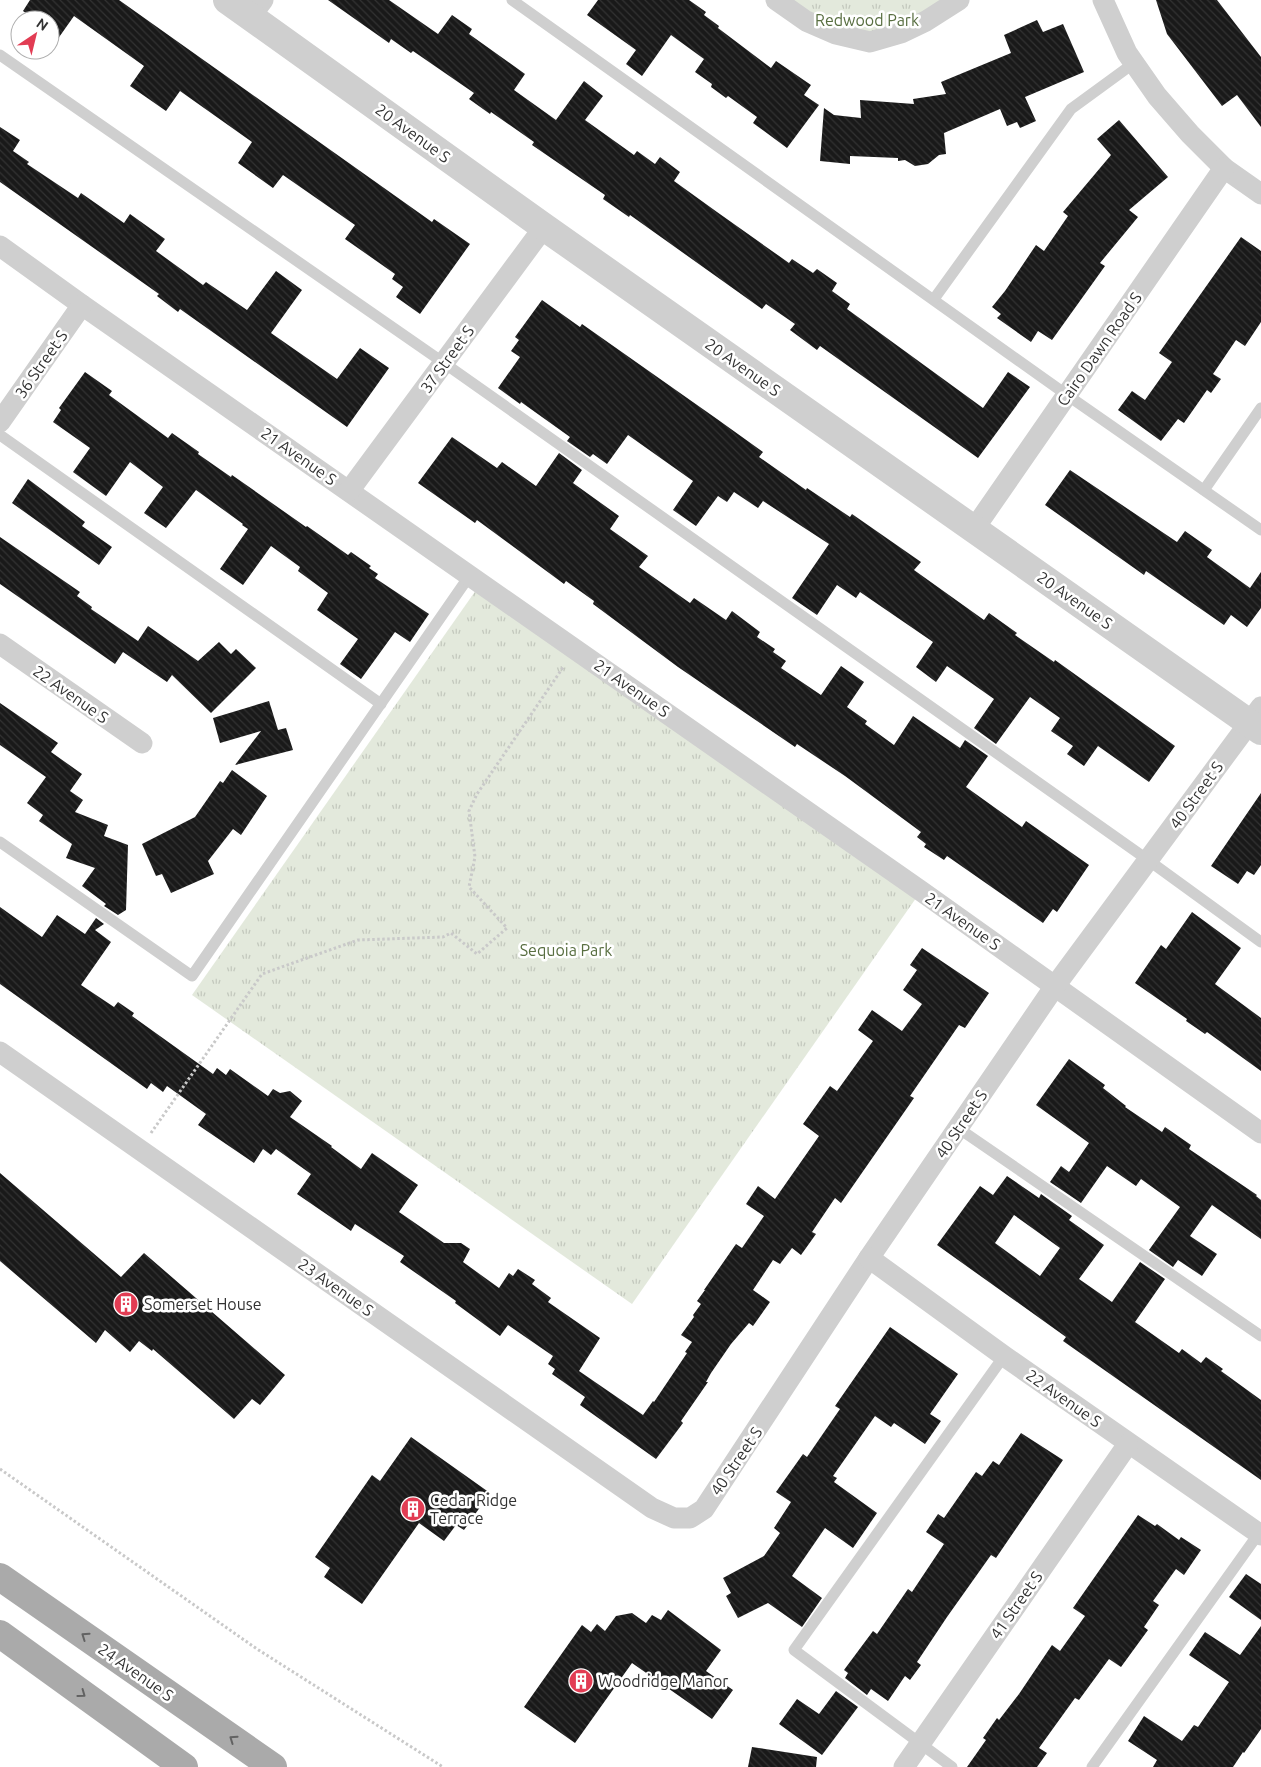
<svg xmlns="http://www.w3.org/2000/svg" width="1261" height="1767" viewBox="0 0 1261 1767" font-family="Ubuntu,sans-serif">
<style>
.grass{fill:url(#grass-tufts)}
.building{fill:url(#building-back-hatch);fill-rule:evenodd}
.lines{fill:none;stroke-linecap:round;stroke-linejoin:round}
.path{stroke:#c9c9c9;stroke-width:3;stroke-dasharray:2.5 2.5;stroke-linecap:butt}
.service{stroke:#cfcfcf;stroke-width:11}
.minor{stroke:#cfcfcf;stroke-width:21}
.tertiary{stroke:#cfcfcf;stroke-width:28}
.primary{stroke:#aaa;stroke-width:28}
.oneway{stroke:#626262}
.labels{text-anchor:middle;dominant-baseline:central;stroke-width:5;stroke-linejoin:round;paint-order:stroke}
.park-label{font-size:16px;fill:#586e40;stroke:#fff}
.street-label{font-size:16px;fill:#323232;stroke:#fff}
.poi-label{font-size:16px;fill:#323232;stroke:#fff;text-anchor:start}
</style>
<defs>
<pattern id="grass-tufts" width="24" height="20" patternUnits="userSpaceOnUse" patternTransform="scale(1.25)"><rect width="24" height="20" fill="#e3e9dc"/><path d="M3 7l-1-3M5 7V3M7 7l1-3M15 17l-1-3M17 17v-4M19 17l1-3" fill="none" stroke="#c3c8bd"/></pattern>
<pattern id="building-back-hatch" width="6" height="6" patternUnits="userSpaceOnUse" patternTransform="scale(1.25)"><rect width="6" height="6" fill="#191919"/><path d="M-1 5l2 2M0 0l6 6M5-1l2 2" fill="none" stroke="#323232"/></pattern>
</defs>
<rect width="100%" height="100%" fill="#fff"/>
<g class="grass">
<path d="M776 0H959L870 42Z"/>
<path d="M481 583 921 891 632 1304 192 995Z"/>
</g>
<g class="building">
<path d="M30 0H119L432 222 434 219 470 244 420 314 396 297 403 287 392 279 395 274 345 239 355 225 283 175 273 188 238 163 252 142 180 91 166 111 130 86 144 66 74 16 50 50V20H36L23 11Z"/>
<path d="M328 0H389L438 34 452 15 472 29 469 34 525 74 514 90 556 120 584 81 603 96 585 120 634 155 637 151 655 164 660 157 680 172 674 181 717 212 789 263 792 259 813 273 817 269 837 283 832 291 850 304 847 309 983 408 1008 372 1030 387 978 458 820 346 817 350 790 330 795 324 766 304 762 309 630 215 629 217 603 199 605 195 532 145 534 142 491 112 490 114 469 99 474 93 413 51 411 53 391 39 389 43Z"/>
<path d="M598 0H689L706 12 704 15 719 26 718 28 771 68 776 61 811 85 804 95 819 105 787 148 753 123 757 117 728 96 726 98 711 87 712 84 695 72 704 59 671 35 642 76 626 64 636 50 587 15Z"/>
<path d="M1156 0H1217L1261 57V127L1237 95 1222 106 1167 34Z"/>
<path d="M1037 20 1043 32 1063 24 1084 72 1025 97 1036 121 1020 128 1017 122 1007 126 1000 109 944 133 946 154 939 155 928 164 915 166 905 160 898 161V158L850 156V164L820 161 824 108 834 115 861 118 860 100 914 104 913 99 946 94 941 82 1011 53 1004 35Z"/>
<path d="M1119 120 1168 177 1129 210 1138 217 1100 263 1105 266 1052 340 1038 331 1031 342 997 318 1001 314 992 307 1005 291 1036 245 1044 251 1068 216 1063 212 1111 155 1097 139Z"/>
<path d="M0 127 20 140 13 151 29 162 27 164 78 198 81 193 124 223 130 214 165 239 156 251 203 285 206 282 247 310 276 271 302 290 271 333 337 379 360 348 389 368 347 427 180 309 178 312 157 296 159 294 0 182Z"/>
<path d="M1241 237 1261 251V322L1245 346 1236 340 1213 374 1221 379 1211 393 1207 390 1184 423 1178 419 1161 441 1118 410 1132 391 1145 400 1172 362 1159 353Z"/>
<path d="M542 300 580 327 582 324 717 419 763 452 759 457 806 490 807 488 850 517 852 514 921 562 914 570 984 620 989 613 1017 633 1015 635 1054 662 1055 660 1175 746 1149 782 1098 746 1084 766 1067 754 1073 746 1051 731 1060 718 1030 697 996 744 974 728 994 699 947 666 936 682 916 667 933 642 860 592 856 598 837 585 817 615 792 598 829 544 763 501 758 508 734 492 727 502 718 496 696 526 673 510 693 481 628 435 607 464 593 454 590 457 567 441 570 437 521 402 520 404 498 388 520 357 511 351 519 340 515 337Z"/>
<path d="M85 372 112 391 109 395 168 438 172 433 199 452 198 454 231 477 232 475 306 527 307 526 348 555 351 552 371 566 369 568 378 574 375 578 429 614 410 642 395 632 361 679 340 664 358 639 317 610 328 593 298 571 300 567 271 546 243 585 220 569 248 529 242 525 243 524 196 490 166 528 144 513 163 487 130 462 106 496 73 472 90 448 53 422 61 410 59 408Z"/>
<path d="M452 437 497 468 502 462 536 486 559 453 582 470 573 483 619 516 610 529 648 556 639 567 690 603 694 598 726 620 732 611 760 632 757 637 775 649 773 652 786 661 781 668 821 695 841 666 864 682 847 707 867 721 865 724 894 745 913 716 960 748 965 740 988 756 966 787 1022 827 1026 821 1089 865 1057 912 1053 909 1043 923 947 856 944 860 924 847 926 844 917 837 921 832 845 776 797 744 795 747 678 667 593 604 594 601 566 581 564 584 477 520 475 523 418 483Z"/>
<path d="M1070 470 1177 542 1185 531 1212 550 1207 557 1250 588 1261 572V608L1247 627 1231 615 1224 625 1146 571 1144 575 1045 505Z"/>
<path d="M28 479 85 522 82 526 112 547 99 565 12 503Z"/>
<path d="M0 537 80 592 77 596 92 607 91 609 138 641 148 626 198 661 219 642 231 654 236 649 256 668 211 713 172 675 167 682 123 652 115 664 0 584Z"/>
<path d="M269 701 278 730 286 728 293 750 235 765 261 731 220 743 213 718Z"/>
<path d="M0 703 58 743 51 752 82 774 70 791 83 800 75 812 108 825 104 836 128 845 126 910 118 915 104 906 106 904 82 886 95 868 66 858 72 844 39 821 43 815 27 803 46 777 0 745Z"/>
<path d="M232 770 267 796 241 835 233 829 208 861 214 874 171 893 162 874 156 876 142 844 195 817 220 781 223 783Z"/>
<path d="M1261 793V865L1254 875 1247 871 1238 884 1211 866Z"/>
<path d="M0 907 42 937 57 915 85 934 96 918 104 924 95 930 111 942 81 985 114 1007 118 1002 134 1013 132 1016 213 1074 217 1068 226 1075 230 1069 268 1096 273 1089 280 1093 290 1091 302 1101 290 1117 332 1146 331 1147 361 1169 372 1153 418 1185 399 1212 444 1243H461L470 1249 463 1262 499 1288 509 1273 513 1276 518 1269 535 1280 532 1284 551 1298 548 1302 600 1338 579 1371 643 1415 653 1401 654 1402 687 1353 685 1352 692 1342 681 1335 694 1317 693 1315 701 1304 697 1301 705 1290H704L736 1244 742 1248 764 1216 746 1204 758 1186 775 1199 819 1136 803 1124 830 1086 837 1091 873 1041 858 1030 872 1010 902 1031 922 1004 903 990 917 970 910 965 922 948 989 993 965 1028 959 1025 910 1096 914 1098 841 1203 835 1198 812 1232 816 1234 801 1255 792 1248 780 1264 773 1260 753 1290 770 1302 753 1326 749 1323 731 1344 711 1373 706 1382H708L681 1421 683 1423 656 1459 580 1405 585 1397 552 1374 555 1369 548 1364 553 1356 508 1325 500 1336 455 1303 456 1301 400 1262 404 1256 355 1224 351 1231 297 1194 311 1174 276 1149 271 1155 263 1149 254 1163 198 1125 206 1114 167 1086 163 1092 151 1083 147 1089 0 984Z"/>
<path d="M1192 912 1241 948 1215 984 1261 1018V1071L1207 1032 1205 1034 1186 1021 1187 1019 1135 983 1161 945 1166 949Z"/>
<path d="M1069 1059 1105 1085 1103 1088 1126 1106 1125 1107 1162 1132 1165 1127 1191 1145 1189 1149 1257 1195 1256 1196 1261 1200V1239L1212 1205 1190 1236 1217 1254 1202 1276 1178 1260 1173 1267 1149 1250 1180 1207 1141 1179 1136 1186 1107 1166 1081 1203 1050 1182 1061 1166 1069 1172 1089 1143 1036 1105Z"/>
<path d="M0 1173 121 1277 144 1253 285 1375 260 1405 252 1399 234 1419 153 1349 152 1351 139 1341 130 1352 105 1330 96 1343 0 1261Z"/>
<path d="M1007 1176 1039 1198 1041 1194 1072 1216 1069 1220 1104 1245 1079 1279 1112 1302 1140 1262 1165 1279 1135 1322 1179 1353 1182 1349 1201 1363 1206 1357 1223 1369 1221 1371 1261 1400V1480L1063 1341 1066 1337 937 1245 980 1186 993 1195ZM1014 1215 1060 1248 1040 1276 995 1243Z"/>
<path d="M890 1327 958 1374 930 1414 941 1421 925 1444 894 1423 891 1427 875 1416 833 1476 837 1478 834 1482 877 1513 853 1548 825 1528 792 1576 822 1598 802 1627 768 1603 738 1618 726 1596 731 1593 723 1578 764 1556 780 1533 774 1528 791 1502 776 1492 803 1454 807 1457 840 1409 835 1406Z"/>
<path d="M1021 1433 1063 1460 996 1558 991 1555 947 1617 917 1662 921 1665 910 1680 905 1676 888 1701 871 1689 867 1695 845 1678 848 1673 844 1670 873 1631 877 1634 908 1589 912 1592 944 1544 926 1532 938 1514 944 1518 976 1472 982 1476 993 1461 999 1465Z"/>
<path d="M411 1437 490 1493 464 1530 456 1525 444 1541 419 1523 362 1604 324 1577 330 1568 315 1557 372 1475 380 1481Z"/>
<path d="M1138 1515 1155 1526 1157 1524 1179 1540 1181 1537 1201 1550 1184 1575 1176 1569 1153 1601 1159 1605 1144 1627 1148 1630 1121 1667 1109 1659 1079 1700 1075 1698 1039 1748 1047 1753 1037 1767H967L986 1740 983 1738 997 1718 999 1720 1019 1694 1052 1645 1060 1651 1085 1616 1073 1608Z"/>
<path d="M1246 1574 1261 1584V1620L1229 1597Z"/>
<path d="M668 1610 721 1650 706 1671 733 1690 712 1719 632 1663 575 1743 524 1707 582 1625 591 1632 597 1624 605 1631 616 1616 632 1613 646 1623 652 1615 661 1620Z"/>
<path d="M1261 1626V1729L1244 1753 1243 1752 1233 1767H1153L1157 1760 1128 1741 1144 1716 1182 1741 1194 1725 1198 1727 1229 1682 1189 1655 1205 1632 1240 1655Z"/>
<path d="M836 1691 858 1707 822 1755 779 1724 797 1699 819 1714Z"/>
<path d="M752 1747 817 1757 816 1767H748Z"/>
</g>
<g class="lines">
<g class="path">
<path d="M151 1133 262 974 358 940 443 937 451 933 477 954 507 928 469 887 475 857 469 811 477 794 564 666"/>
<path d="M0 1469 257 1649 443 1767"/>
</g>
<g class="service">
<path d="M512 0 1067 395 1261 530"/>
<path d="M0 55 444 363 1148 860 1261 942"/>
<path d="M934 299 1071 109 1134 63"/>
<path d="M0 435 381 704"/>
<path d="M1204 490 1261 408"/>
<path d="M0 842 192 976 470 575"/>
<path d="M958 1128 1261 1336"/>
<path d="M952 1767 794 1650 1004 1356"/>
<path d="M1092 1767 1259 1533"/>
</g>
<g class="minor">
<path d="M776 0 806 21 836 34 870 42 901 33 926 21 959 0"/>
<path d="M1103 0 1127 53 1157 96 1190 134 1224 168 1261 194"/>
<path d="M251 16 263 0"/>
<path d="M0 246 82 305 921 891 1261 1133"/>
<path d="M0 422 82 305"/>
<path d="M349 491 544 227"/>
<path d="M974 529 1224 168"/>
<path d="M0 644 142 743"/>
<path d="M0 1052 652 1508 674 1518H690L704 1509 869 1258 1055 986 1261 707"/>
<path d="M869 1258 1004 1356 1261 1535"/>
<path d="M904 1767 1128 1444"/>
</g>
<path class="tertiary" d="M227 0 544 227 1261 731"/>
<g class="primary">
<path d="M0 1577 273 1767"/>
<path d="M0 1634 184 1767"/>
</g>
</g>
<defs><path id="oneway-chevron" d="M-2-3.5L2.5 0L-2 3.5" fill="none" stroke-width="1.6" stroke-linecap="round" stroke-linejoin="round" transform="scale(1.25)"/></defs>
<g class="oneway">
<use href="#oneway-chevron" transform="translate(85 1636) rotate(-145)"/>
<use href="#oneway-chevron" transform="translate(82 1694) rotate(36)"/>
<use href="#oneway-chevron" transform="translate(233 1739) rotate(-145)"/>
</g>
<defs>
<symbol id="building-disc" viewBox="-11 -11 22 22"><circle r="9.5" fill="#e23c53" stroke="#fff"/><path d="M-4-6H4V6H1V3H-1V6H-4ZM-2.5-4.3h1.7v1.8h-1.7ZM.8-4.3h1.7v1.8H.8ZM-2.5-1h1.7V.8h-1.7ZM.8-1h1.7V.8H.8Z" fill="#fff"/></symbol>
</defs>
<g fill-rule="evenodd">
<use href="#building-disc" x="112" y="1290" width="28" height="28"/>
<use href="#building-disc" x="399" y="1495" width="28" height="28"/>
<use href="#building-disc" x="567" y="1667" width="28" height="28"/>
</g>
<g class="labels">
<g class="park-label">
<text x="867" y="20">Redwood Park</text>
<text x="566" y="950">Sequoia Park</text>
</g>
<g class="street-label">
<text transform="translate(413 133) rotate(36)">20 Avenue S</text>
<text transform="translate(1099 349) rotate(-55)">Cairo Dawn Road S</text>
<text transform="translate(447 359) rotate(-54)">37 Street S</text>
<text transform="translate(41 364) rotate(-55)">36 Street S</text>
<text transform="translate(743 367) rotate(35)">20 Avenue S</text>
<text transform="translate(299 456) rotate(35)">21 Avenue S</text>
<text transform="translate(1075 600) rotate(35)">20 Avenue S</text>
<text transform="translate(632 688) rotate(35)">21 Avenue S</text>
<text transform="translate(71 694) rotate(35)">22 Avenue S</text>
<text transform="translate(1196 795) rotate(-54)">40 Street S</text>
<text transform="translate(963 921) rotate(35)">21 Avenue S</text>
<text transform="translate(961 1124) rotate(-56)">40 Street S</text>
<text transform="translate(336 1287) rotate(35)">23 Avenue S</text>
<text transform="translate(1064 1398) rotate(35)">22 Avenue S</text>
<text transform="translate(736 1461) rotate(-56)">40 Street S</text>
<text transform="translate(1016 1605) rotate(-55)">41 Street S</text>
<text transform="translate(136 1672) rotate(35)">24 Avenue S</text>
</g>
<g class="poi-label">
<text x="144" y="1304">Somerset House</text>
<text x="430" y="1500">Cedar Ridge<tspan x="430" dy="18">Terrace</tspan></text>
<text x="598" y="1681">Woodridge Manor</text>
</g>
</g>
<g transform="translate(35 35) rotate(35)"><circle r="24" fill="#ffffff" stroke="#adadad"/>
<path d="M0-4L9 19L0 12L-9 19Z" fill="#e23c53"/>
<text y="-8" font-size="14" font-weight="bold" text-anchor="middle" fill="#323232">N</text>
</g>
</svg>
